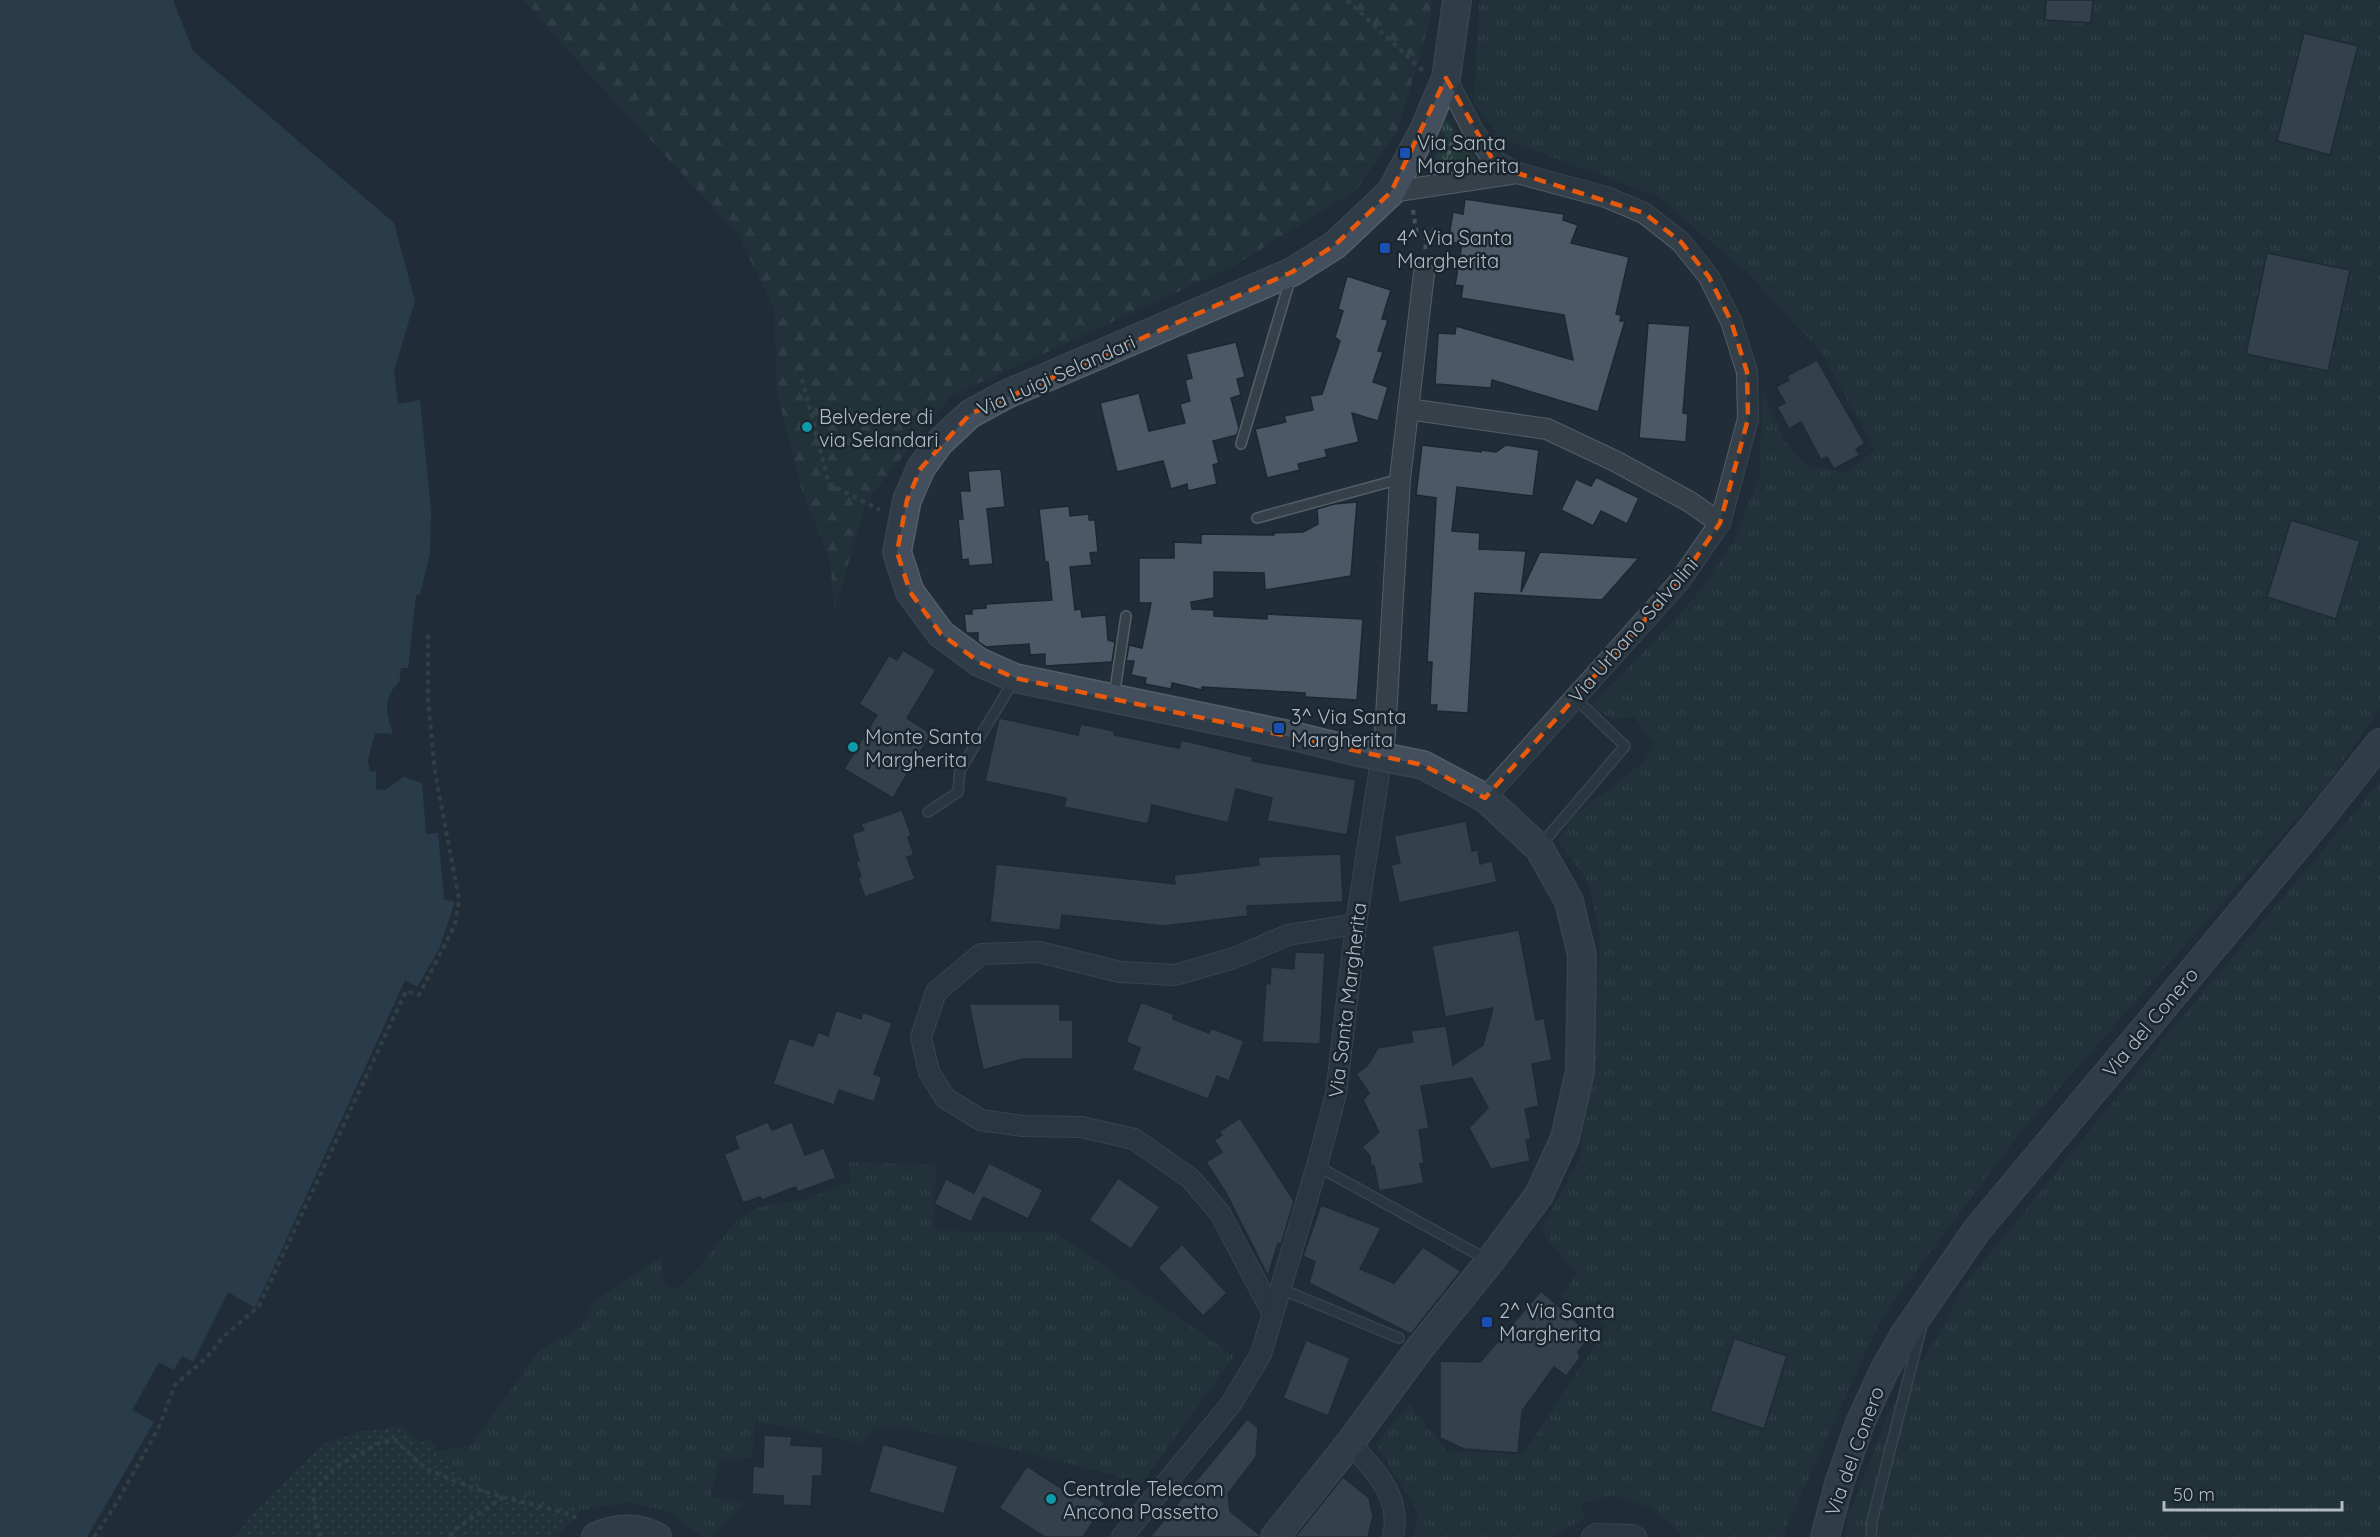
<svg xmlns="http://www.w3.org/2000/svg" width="2380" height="1537" viewBox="0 0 2380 1537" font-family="Quicksand,sans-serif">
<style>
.grass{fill:url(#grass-tufts)}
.forest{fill:url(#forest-firs)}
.park{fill:url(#park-dots)}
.water{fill:#354c60}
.building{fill:#4a5965;stroke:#1c2730;stroke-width:1.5}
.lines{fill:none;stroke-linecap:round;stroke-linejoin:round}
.lane-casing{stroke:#535e67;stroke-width:12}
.street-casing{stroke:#535e67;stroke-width:22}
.secondary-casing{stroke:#535e67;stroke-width:30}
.path{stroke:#415657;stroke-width:4;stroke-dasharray:4.5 4.5;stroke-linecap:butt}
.lane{stroke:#354049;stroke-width:9}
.street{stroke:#354049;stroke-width:20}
.secondary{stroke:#434f5c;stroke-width:27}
.secondary-bridge-casing{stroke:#535e67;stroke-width:30;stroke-linecap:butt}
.secondary-bridge{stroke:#434f5c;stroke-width:27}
.marked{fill:none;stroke:#e8590c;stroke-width:4.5;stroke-dasharray:12 8;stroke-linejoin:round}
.transit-dot{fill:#1a4fb4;stroke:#1a252e;stroke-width:2}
.culture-dot{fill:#0f9aa8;stroke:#1a252e;stroke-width:2}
.labels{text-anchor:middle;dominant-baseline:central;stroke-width:5;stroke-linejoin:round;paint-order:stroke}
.poi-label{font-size:20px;fill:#b0bbc6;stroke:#1a252e;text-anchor:start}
.street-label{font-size:20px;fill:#b0bbc6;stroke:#1a252e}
</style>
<defs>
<pattern id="grass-tufts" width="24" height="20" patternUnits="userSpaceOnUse" patternTransform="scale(1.5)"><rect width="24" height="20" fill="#233a3a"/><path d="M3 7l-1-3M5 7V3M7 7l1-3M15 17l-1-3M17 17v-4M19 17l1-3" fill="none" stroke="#405555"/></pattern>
<pattern id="forest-firs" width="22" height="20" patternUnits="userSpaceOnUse" patternTransform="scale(1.5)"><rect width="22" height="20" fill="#233a3a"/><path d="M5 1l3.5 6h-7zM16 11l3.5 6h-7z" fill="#405555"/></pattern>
<pattern id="park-dots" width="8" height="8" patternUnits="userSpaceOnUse" patternTransform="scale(1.5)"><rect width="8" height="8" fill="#233a3a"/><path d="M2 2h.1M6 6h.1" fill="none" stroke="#405555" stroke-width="1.8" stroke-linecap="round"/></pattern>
</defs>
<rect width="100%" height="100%" fill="#212e39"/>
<g class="grass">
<path d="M1479 0H2380V709L2326 785 2022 1130 1883 1315 1785 1529V1537H1685L1653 1508 1613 1495 1580 1504 1584 1519 1550 1537H1413L1418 1512 1376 1444 1409 1404 1446 1451 1523 1454 1607 1327 1562 1297 1577 1273 1540 1231 1580 1159 1601 943 1589 883 1558 841 1573 817 1644 762 1654 743 1634 717 1612 719 1592 706 1695 598 1733 542 1760 476 1762 389 1784 441 1807 467 1849 472 1875 450 1821 352 1751 276 1657 196 1501 138 1474 103Z"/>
<path d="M1445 119 1479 164 1431 169 1445 134 1440 131Z"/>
<path d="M2380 782V1537H1845L1848 1518 1889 1411 1937 1338 1963 1287 2165 1038Z"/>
<path d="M849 1162 936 1165 934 1231 1055 1232 1234 1356 1142 1483 1033 1454 898 1427H874L862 1445 830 1436 755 1421 752 1458 719 1460 711 1497 745 1504 712 1537H704L667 1511 628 1502 582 1510 477 1484 449 1468 437 1452 471 1445 538 1352 582 1326 594 1302 663 1255 662 1272 665 1285 672 1289 679 1287 699 1267 736 1221 759 1207 802 1200 851 1182Z"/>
</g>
<path class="forest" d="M524 0H1432L1428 27 1398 130 1356 190 1234 266 951 396 866 502 835 609 829 556 803 494 777 393 774 308 737 233 584 68Z"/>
<path class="park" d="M403 1425 419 1442 431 1440 449 1468 477 1484 582 1510 555 1537H235L253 1513 323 1444 362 1431 380 1430Z"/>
<path class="water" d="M0 0H173L193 51 394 223 415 301 394 370 398 404 420 400 431 510 430 554 420 595H416L408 668H401L399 682C382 698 386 714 393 734L375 733 368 760 370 772 376 771V789L385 790 404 777 422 783 426 834 438 833 444 899 455 902 439 949 417 987 405 980 255 1308 228 1292 193 1362 182 1356 174 1370 159 1362 132 1410 154 1422 87 1537H0Z"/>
<g class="building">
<path d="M2046 0H2093L2091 23 2045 20Z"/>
<path d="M2304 33 2358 46 2330 155 2277 141Z"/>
<path d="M1465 199 1564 214 1563 220 1578 225 1571 243 1629 257 1616 314 1621 315 1620 321H1625L1598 412 1492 380 1491 388 1435 384 1438 333 1455 334 1456 326 1573 360 1564 315 1461 298 1463 286 1455 285 1462 244 1448 242 1453 212 1463 214Z"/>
<path d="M2267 253 2350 270 2328 371 2246 354Z"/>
<path d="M1347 276 1391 290 1382 319 1388 320 1378 351 1383 352 1373 382 1388 387 1378 421 1352 413 1359 442 1325 450 1327 457 1298 464 1300 470 1267 478 1255 429 1286 422 1284 416 1313 410 1310 396 1322 394 1340 341 1335 337 1343 311 1338 309Z"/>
<path d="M1648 323 1690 326 1683 413 1688 414 1686 442 1639 438Z"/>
<path d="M1236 342 1245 377 1237 379 1241 395 1231 398 1239 428 1237 435 1213 441 1219 463 1213 465 1217 484 1188 491 1187 484 1171 489 1163 461 1117 472 1100 403 1139 393 1149 431 1185 423 1180 404 1190 401 1185 380 1192 378 1186 354Z"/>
<path d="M1817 360 1865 444 1856 449 1860 455 1834 469 1827 457 1821 460 1801 422 1789 429 1777 407 1785 403 1776 387 1789 380 1787 376Z"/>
<path d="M1422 445 1481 452V450L1496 452 1506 445 1539 450 1533 496 1457 487 1452 531 1480 533 1479 549 1526 551 1521 592 1540 552 1639 558 1602 600 1475 593 1468 713 1436 711 1437 705H1430L1432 662H1427L1436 498 1416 495Z"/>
<path d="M1001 469 1005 507 987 509 993 564 969 566 968 559 962 560 958 519H963L960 491H970L968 471Z"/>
<path d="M1596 477 1639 498 1627 524 1601 511 1593 526 1561 510 1576 479 1591 486Z"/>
<path d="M1357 502 1351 576 1265 590 1264 573 1214 572V598L1191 602 1192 609 1214 610V616L1267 619V614L1363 619 1357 700 1305 697V693L1202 687V690L1172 683 1171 689 1145 684 1146 678 1131 675 1134 661H1126L1129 645 1142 648 1151 603H1139V558H1174V542L1201 543V534L1274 535 1273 533 1303 532 1318 524 1317 509 1334 504Z"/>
<path d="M1069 506 1070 516 1089 514V520H1095L1098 552 1090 553 1092 565 1070 567 1075 610 1081 609 1082 617 1106 615 1108 640 1115 642 1112 662 1045 666V654L1030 655 1029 644 986 647 978 642V633H966L964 614H972V609L986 608V604L1052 600 1048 562H1045L1039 509Z"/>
<path d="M2291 520 2360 541 2336 619 2267 597Z"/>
<path d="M903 650 936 670 907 718 931 734 893 798 844 769 877 715 859 704 889 655 897 660Z"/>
<path d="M999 718 1078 735 1081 724 1114 731V735L1179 748 1181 740 1253 757 1252 761 1356 780 1347 835 1267 821 1272 798 1236 789 1228 823 1152 805 1148 824 1064 807 1066 798 985 781Z"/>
<path d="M902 810 911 835 908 837 914 855 907 857 915 879 865 897 858 878 861 876 856 862 859 861 852 834 864 830 861 824Z"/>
<path d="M1466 821 1472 851 1478 850 1480 864 1492 861 1497 882 1399 903 1391 865 1400 863 1394 836Z"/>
<path d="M1341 854 1343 902 1247 906 1248 916 1164 926 1062 915 1060 930 990 922 996 864 1175 884 1174 875 1259 865 1258 857Z"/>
<path d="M1519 930 1536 1020 1544 1018 1552 1060 1532 1064 1539 1106 1525 1109 1531 1139 1526 1140 1530 1161 1491 1169 1469 1128 1488 1108 1472 1078 1421 1086 1429 1128 1419 1130 1424 1163 1420 1164 1424 1183 1379 1191 1374 1166H1371L1370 1156 1362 1147 1379 1132 1363 1100 1369 1093 1356 1074 1367 1066 1378 1048 1413 1042 1411 1031 1446 1026 1453 1065 1483 1045 1493 1008 1445 1017 1432 946Z"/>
<path d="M1295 952 1325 953 1320 1044 1262 1042 1266 983 1270 984 1271 967 1294 969Z"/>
<path d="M1141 1002 1173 1014V1019L1209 1033 1211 1028 1244 1041 1229 1081 1217 1076 1208 1099 1132 1070 1140 1048 1126 1042Z"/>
<path d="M969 1004H1060V1020H1073V1059H1023L983 1070Z"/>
<path d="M836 1010 861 1019 863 1012 892 1023 874 1074 882 1077 874 1102 839 1090 834 1105 773 1084 789 1038 813 1046 818 1032 828 1036Z"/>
<path d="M1240 1118 1294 1201 1281 1245 1278 1243 1268 1276 1226 1193 1206 1162 1222 1152 1214 1140 1222 1135 1219 1132Z"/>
<path d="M768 1122 772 1130 792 1122 805 1155 824 1148 836 1178 798 1192 795 1187 762 1200 760 1197 743 1203 724 1154 739 1148 734 1136Z"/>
<path d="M989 1163 1043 1190 1028 1219 983 1197 971 1222 934 1204 946 1179 974 1193Z"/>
<path d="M1118 1178 1160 1207 1131 1249 1089 1220Z"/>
<path d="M1321 1205 1381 1228 1360 1269 1394 1283 1423 1247 1461 1271 1411 1334 1309 1283 1315 1262 1303 1256Z"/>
<path d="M1182 1244 1227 1293 1203 1316 1158 1268Z"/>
<path d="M1541 1291 1591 1335 1578 1352 1580 1358 1566 1376 1554 1367 1522 1411 1518 1453 1464 1449 1440 1438V1361L1480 1362Z"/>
<path d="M1734 1338 1787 1356 1764 1429 1710 1411Z"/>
<path d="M1306 1340 1350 1358 1328 1416 1283 1398Z"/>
<path d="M1247 1419 1258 1428 1256 1457 1228 1494 1230 1511 1260 1535V1537H1150Z"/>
<path d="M764 1435 792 1437 791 1445 823 1447 822 1476H813L811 1506 783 1505V1496L752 1494 753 1466 763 1467Z"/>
<path d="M883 1444 958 1466 944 1514 869 1492Z"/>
<path d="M1027 1466 1070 1494 1076 1485 1105 1503 1083 1537H1045L999 1508Z"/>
<path d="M1343 1477 1369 1498 1373 1516 1368 1537H1295Z"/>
</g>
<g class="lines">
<defs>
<g id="lane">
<path d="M1241 444 1290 280"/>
<path d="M1257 518 1400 479"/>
<path d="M1114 697 1126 616"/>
<path d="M928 812 958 792 960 770 1014 680"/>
<path d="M1540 846 1625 746 1574 697"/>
<path d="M1317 1166 1488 1260"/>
<path d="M1279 1288 1399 1338"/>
<path d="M1871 1537 1872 1521 1922 1325"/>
</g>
<g id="street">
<path d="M1446 78 1473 130 1493 160 1517 173 1606 197 1644 213 1681 242 1709 277 1731 321 1747 372 1748 419 1720 523 1679 582 1485 798"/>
<path d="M1391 192 1517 173"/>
<path d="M1408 409 1547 429 1615 461 1690 502 1720 523"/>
<path d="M1272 1312 1220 1213 1190 1178 1134 1139 1081 1127 1023 1126 981 1120 945 1098 929 1072 921 1037 936 992 981 954 1039 952 1120 972 1175 975 1234 958 1288 935 1356 924"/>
<path d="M1350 1443C1375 1471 1402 1496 1393 1537"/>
<path d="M1122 1537 1231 1404 1261 1354 1317 1166 1336 1094 1356 924 1385 734 1400 479 1424 273"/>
<path d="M1592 1537 1596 1534 1632 1535 1636 1537"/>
</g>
<g id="secondary">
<path d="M1358 752 1294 736 1015 678 979 662 941 634 910 592 897 552 907 500 921 468 940 442 970 414 1005 395 1292 272 1335 245 1391 192 1424 130 1446 78 1457 0"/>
<path d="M596 1537C616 1527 638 1527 657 1537"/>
<path d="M1275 1537 1350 1443 1419 1349 1490 1261 1539 1195 1565 1138 1580 1071 1582 955 1569 901 1539 848 1485 798 1423 765"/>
<path d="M1825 1537 1839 1484 1860 1423 1884 1371 1905 1334 1977 1230 2314 826 2380 743"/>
</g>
</defs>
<use href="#lane" class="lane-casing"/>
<use href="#street" class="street-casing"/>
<use href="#secondary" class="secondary-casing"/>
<g class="path">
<path d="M1347 0 1423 71"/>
<path d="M1445 163 1452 145 1446 142"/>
<path d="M1413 210 1416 230H1435L1436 236 1426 237 1425 252"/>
<path d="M802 379 829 484 880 510"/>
<path d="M94 1537 116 1504 159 1427 175 1385 207 1357 222 1338 259 1306 406 991 419 995 455 925 459 899 435 772 428 700V630"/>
<path d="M320 1537 315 1515 313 1492 335 1467 381 1442 395 1440 426 1469 468 1486 502 1497 570 1514 579 1520"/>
<path d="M450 1537 454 1530 502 1498"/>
</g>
<use href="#lane" class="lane"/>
<use href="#street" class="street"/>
<use href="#secondary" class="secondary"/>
<defs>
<path id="secondary-bridge" d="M1358 752 1423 765"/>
</defs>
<use href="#secondary-bridge" class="secondary-bridge-casing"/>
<use href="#secondary-bridge" class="secondary-bridge"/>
</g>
<path d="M0 0H2380V1537H0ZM1446 78 1493 160 1517 173 1644 213 1681 242 1709 277 1731 321 1747 372 1748 419 1720 523 1679 582 1485 798 1423 765 1015 678 979 662 941 634 910 592 897 552 907 500 921 468 970 414 1292 272 1335 245 1391 192Z" fill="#212e39" fill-opacity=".55" fill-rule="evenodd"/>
<path class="marked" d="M1446 78 1493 160 1517 173 1644 213 1681 242 1709 277 1731 321 1747 372 1748 419 1720 523 1679 582 1485 798 1423 765 1015 678 979 662 941 634 910 592 897 552 907 500 921 468 970 414 1292 272 1335 245 1391 192Z"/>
<g class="transit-dot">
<rect x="1399" y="147" width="12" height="12" rx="3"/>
<rect x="1379" y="242" width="12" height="12" rx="3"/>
<rect x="1273" y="722" width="12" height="12" rx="3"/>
<rect x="1481" y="1316" width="12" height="12" rx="3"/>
</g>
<g class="culture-dot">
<circle cx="807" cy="427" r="6"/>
<circle cx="853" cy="747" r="6"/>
<circle cx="1051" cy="1499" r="6"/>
</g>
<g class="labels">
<g class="poi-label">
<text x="1417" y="142">Via Santa<tspan x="1417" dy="23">Margherita</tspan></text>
<text x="1397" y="237">4^ Via Santa<tspan x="1397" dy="23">Margherita</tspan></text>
<text x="819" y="416">Belvedere di<tspan x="819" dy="23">via Selandari</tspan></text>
<text x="1291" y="716">3^ Via Santa<tspan x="1291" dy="23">Margherita</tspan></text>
<text x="865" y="736">Monte Santa<tspan x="865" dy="23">Margherita</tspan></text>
<text x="1499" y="1310">2^ Via Santa<tspan x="1499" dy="23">Margherita</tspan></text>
<text x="1063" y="1488">Centrale Telecom<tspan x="1063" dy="23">Ancona Passetto</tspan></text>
</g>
<g class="street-label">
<text transform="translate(1056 375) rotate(-24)">Via Luigi Selandari</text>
<text transform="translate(1633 630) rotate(-49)">Via Urbano Salvolini</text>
<text transform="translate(1347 1000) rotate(-83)">Via Santa Margherita</text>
<text transform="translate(2150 1022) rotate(-50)">Via del Conero</text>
<text transform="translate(1854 1451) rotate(-70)">Via del Conero</text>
</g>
</g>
<path d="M2164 1501v9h178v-9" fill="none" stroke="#b0bbc6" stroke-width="3"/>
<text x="2173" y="1501" font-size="18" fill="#b0bbc6" stroke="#1a252e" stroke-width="4.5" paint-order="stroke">50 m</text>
</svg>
